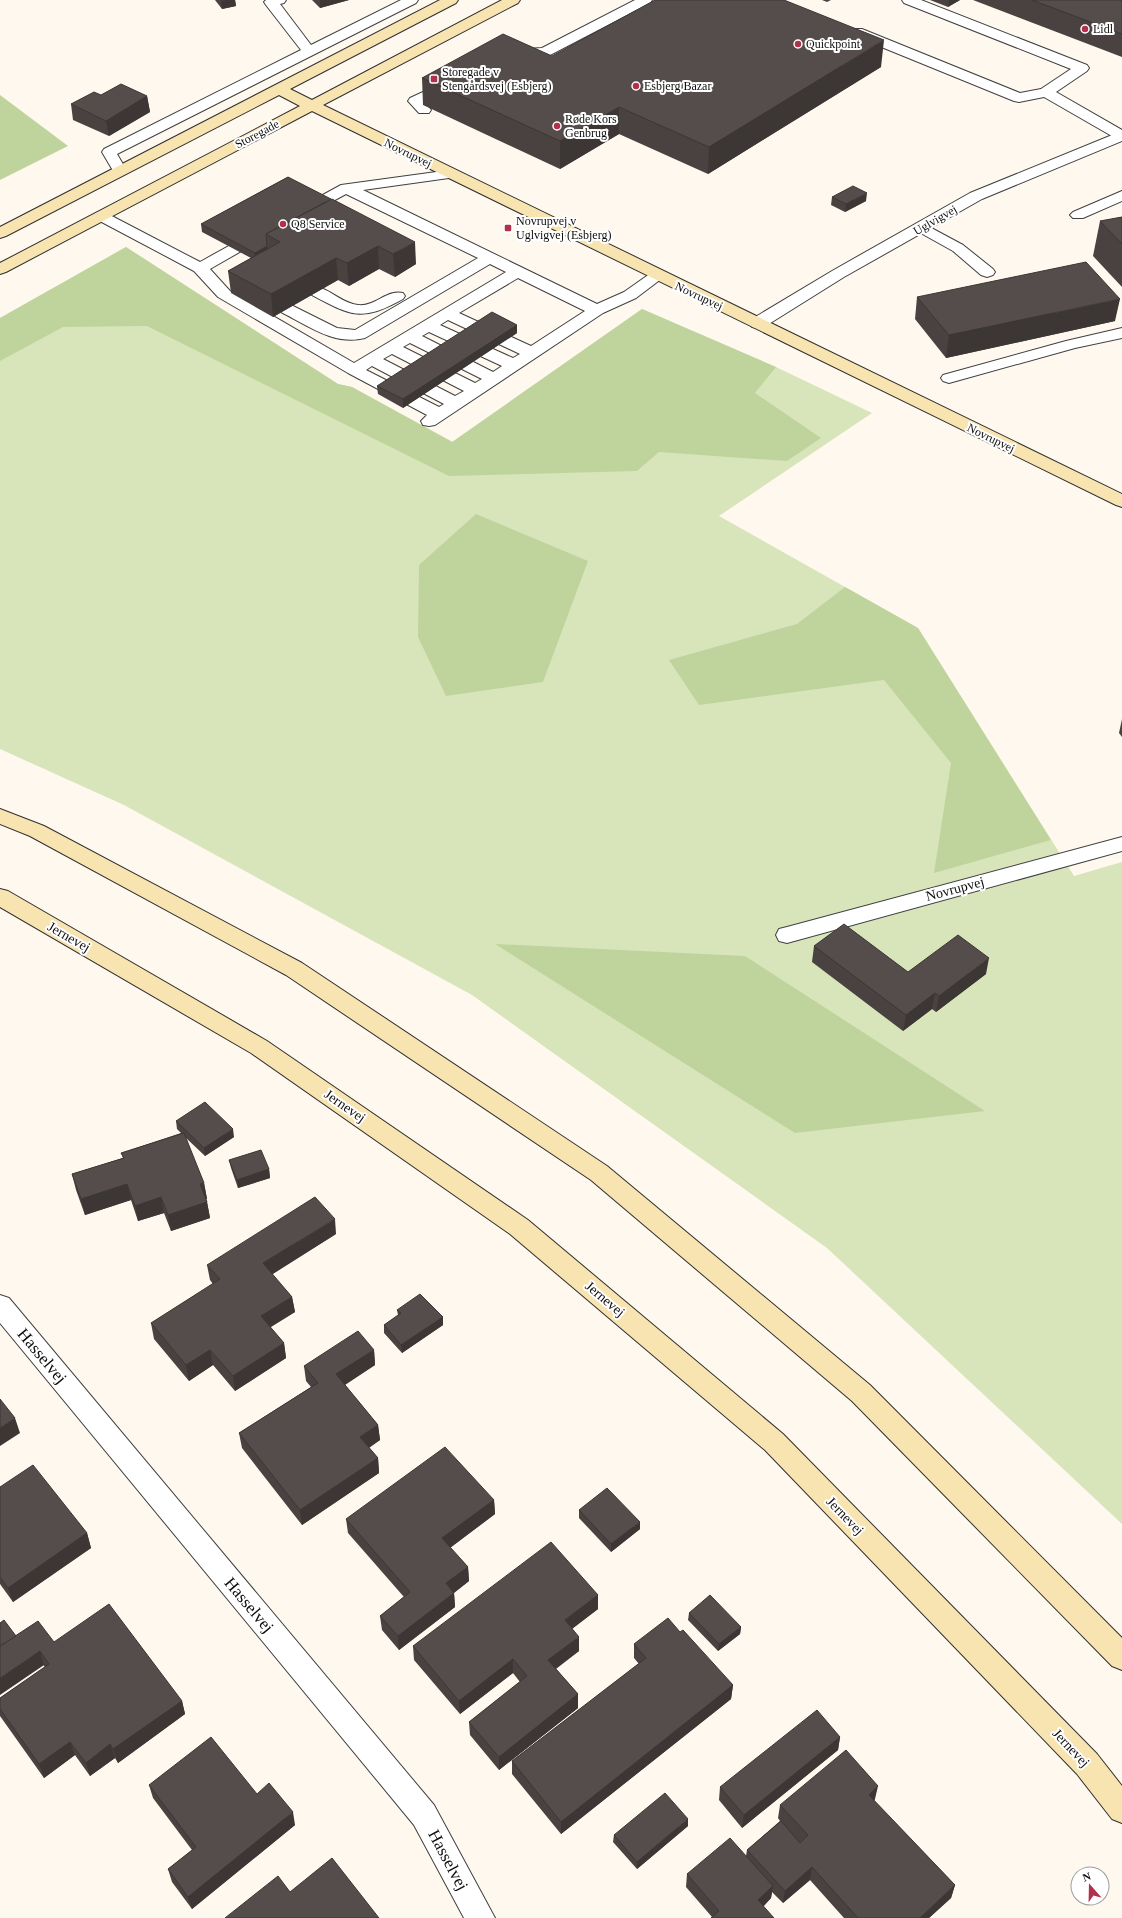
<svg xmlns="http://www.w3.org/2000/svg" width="1122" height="1918" viewBox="0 0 1122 1918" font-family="Georgia,serif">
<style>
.green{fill:#d8e5bb}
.forest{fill:#bfd49c}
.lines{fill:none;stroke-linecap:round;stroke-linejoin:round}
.lane-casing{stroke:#404040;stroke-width:2}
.street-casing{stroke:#404040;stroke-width:2}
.secondary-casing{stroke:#2f2f2f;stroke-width:2}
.lane{fill:#fff;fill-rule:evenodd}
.street{fill:#fff;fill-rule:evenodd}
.secondary{fill:#f8e4b0;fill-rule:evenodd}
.wall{fill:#494240}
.shaded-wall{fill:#3c3634}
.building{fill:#554d4b;stroke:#3c3634}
.poi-dot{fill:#b1314c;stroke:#fff;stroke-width:1.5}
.labels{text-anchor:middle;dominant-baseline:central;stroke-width:4;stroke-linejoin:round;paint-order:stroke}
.far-poi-label{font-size:12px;fill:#0d0d0d;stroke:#fff;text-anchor:start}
.far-street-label{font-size:12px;fill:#0d0d0d;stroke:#fff}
.street-label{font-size:14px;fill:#0d0d0d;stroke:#fff}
.near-street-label{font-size:17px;fill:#0d0d0d;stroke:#fff}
</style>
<rect width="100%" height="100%" fill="#fef8ef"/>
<path class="green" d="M126 247 338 384 352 387 453 442 642 309 776 367 872 413 719 516 918 628 1074 876 1122 862V1524L827 1248 472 995 124 805 0 749V318Z"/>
<g class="forest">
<path d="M0 95 68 146 0 180Z"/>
<path d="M126 247 338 384 352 387 452 442 642 309 776 367 755 393 821 438 787 461 659 452 637 471 449 476 147 326 63 327 0 361V318Z"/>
<path d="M476 514 588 561 543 682 446 696 418 637 419 565Z"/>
<path d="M845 587 918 628 1051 840 934 873 951 763 884 680 699 705 669 660 797 624Z"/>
<path d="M495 944 745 956 985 1111 795 1133Z"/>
</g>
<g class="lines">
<defs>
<g id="lane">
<path d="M266 0H286L284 3 280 4 311 45 401 0H418L416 3 117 154 127 171 125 174H115L102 152 104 149 301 50 266 5 264 2Z"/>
<path d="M635 0H652L650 3 550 55 515 57 510 56 508 53 510 50 542 48Z"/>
<path d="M902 0H921L1087 65 1089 68 1087 71 1056 92 1122 130V140L1117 139 1044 97 1019 102 1014 101 852 35 850 32 852 29H862L1020 93 1041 89 1071 69 904 3Z"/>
<path d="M449 80 454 81 456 84 454 87 424 102 431 110 429 113H419L408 101 410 98Z"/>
<path d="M451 170 456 171 458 174 456 177 363 190 597 304 624 292 651 273 657 271 663 273 665 276 636 298 603 313 435 425 429 426 423 425 421 421 427 415 348 373 218 297 194 271 96 219 93 216 96 213H106L200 262 254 232 259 230 264 232 267 235 264 238 210 269 230 291 354 363 506 272 490 264 365 338C334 346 307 325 281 312L279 309 281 306 287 304 293 306 337 328 355 330 478 258 346 194 309 214H299L296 211 299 208 341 185ZM518 278 585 311 531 346 459 313ZM448 320 520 354 513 358 440 325ZM429 332 502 366 493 372 422 336ZM410 343 482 379 475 383 403 347ZM392 354 464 391 455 396 383 359ZM372 366 444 404 439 407 366 370Z"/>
<path d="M1122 191V201L1083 218H1073L1070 215 1073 212Z"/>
<path d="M922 223 963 245 993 269 995 272 993 275 987 277 981 275 953 251 917 231 914 228 917 225Z"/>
<path d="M318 287C332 291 344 304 358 305 375 307 387 289 403 293L405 296 403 299C362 322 351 316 312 295L310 292 312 289Z"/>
<path d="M1122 328V338L1075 348 949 383 943 381 941 378 943 375 1066 341Z"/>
</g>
<g id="street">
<path d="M1122 131V141L982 199 844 277 764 327 758 328 752 327 750 323 752 319 832 271 970 193Z"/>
<path d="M1122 837V851L787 943 779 941 776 935 779 929 787 927Z"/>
<path d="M0 1295 9 1298 434 1805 495 1918H464L414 1825 0 1323Z"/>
</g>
<g id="secondary">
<path d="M440 0H458L456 3 290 89 312 100 502 0H520L518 3 323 105 1122 494V507L1116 505 312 111 6 272 0 274V263L300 106 279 95 6 236 0 238V227Z"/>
<path d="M0 809 44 826 302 963 607 1166 870 1385 1122 1638V1670L1112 1666 852 1401 591 1180 286 975 30 836 0 824Z"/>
<path d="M0 889 8 891 267 1041 528 1220 783 1434 1097 1754 1122 1786V1823L1112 1819 1077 1774 765 1450 510 1234 251 1053 0 907Z"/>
</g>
</defs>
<use href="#lane" class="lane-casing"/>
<use href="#street" class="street-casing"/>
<use href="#secondary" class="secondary-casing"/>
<use href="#lane" class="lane"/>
<use href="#street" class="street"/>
<use href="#secondary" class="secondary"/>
</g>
<g class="wall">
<path d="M215 0H235L236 6 222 9Z"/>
<path d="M312 0H349L320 8Z"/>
<path d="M822 0H831L827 2Z"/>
<path d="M930 0H960L948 7Z"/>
<path d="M973 0H1122V57Z"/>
<path d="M552 56 881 67 708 174 619 134 560 169 423 105 422 78Z"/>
<path d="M101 95 147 96 150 112 109 136 73 120 71 104Z"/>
<path d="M288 177 416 264 395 277 379 269 349 286 338 280 273 317 231 293 228 271 251 258 202 232 201 224Z"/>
<path d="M832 197 866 201 845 212 831 205Z"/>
<path d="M1122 217V287L1093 256 1100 221Z"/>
<path d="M917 297 1115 321 946 358 915 319Z"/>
<path d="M517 325V333L403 408 378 394 377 386Z"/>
<path d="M1122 719V737L1119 733Z"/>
<path d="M814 946 908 972 986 974 936 1012 932 1009 903 1031 812 962Z"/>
<path d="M176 1121 234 1137 205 1156 185 1137 204 1183 207 1199H206L207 1202 210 1218 171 1231 164 1213 138 1221 131 1200 85 1215 76 1190 72 1174 123 1158 121 1153 181 1133 177 1129Z"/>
<path d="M229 1160 269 1169 270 1178 238 1188 231 1168Z"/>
<path d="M336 1234 272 1274 292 1297 295 1312 270 1327 284 1343 286 1358 235 1391 213 1365 189 1381 154 1339 151 1323 213 1284 210 1280 207 1265Z"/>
<path d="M397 1310 443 1317V1325L402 1353 384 1333V1325L398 1315Z"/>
<path d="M374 1350 375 1365 345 1385 378 1425 380 1440 369 1448 378 1458 379 1473 302 1525 242 1448 239 1433 311 1387 306 1381 304 1366Z"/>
<path d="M0 1487 87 1533 91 1548 13 1602 0 1584Z"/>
<path d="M494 1500 495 1514 450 1548 468 1567 469 1581 454 1593 455 1607 399 1650 382 1630 380 1616 404 1597 348 1533 346 1519Z"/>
<path d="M579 1510 640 1529 611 1552 579 1518Z"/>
<path d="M598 1595V1609L572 1629 579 1651 556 1669 578 1694V1708L499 1770 470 1735 469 1722 520 1682 513 1673 460 1714 414 1660 413 1646Z"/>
<path d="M689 1613 741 1627 740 1634 718 1651 688 1620Z"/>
<path d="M680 1632 733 1685 731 1699 561 1834 512 1774V1761L639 1664 634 1658V1644Z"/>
<path d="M16 1636 54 1642 182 1701 185 1714 118 1763 115 1758 90 1776 75 1755 44 1778 0 1716V1698L45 1667Z"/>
<path d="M840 1737 838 1750 742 1828 719 1800 720 1787Z"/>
<path d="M149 1785 257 1794 295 1825 192 1909 172 1882 168 1869 192 1850 153 1798Z"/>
<path d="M875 1799 874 1801 955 1885 951 1898 929 1918H844L810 1880 783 1903 772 1892 771 1898 764 1906 712 1917 686 1887 687 1874 746 1856 747 1850 780 1821 778 1818 780 1805Z"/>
<path d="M688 1826 637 1869 613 1842 614 1835Z"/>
</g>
<g class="shaded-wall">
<path d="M227 0H235L236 6 222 9 221 1Z"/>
<path d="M320 0H349L320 8Z"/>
<path d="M949 0H960L948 7Z"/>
<path d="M884 40 881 67 708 174 709 147Z"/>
<path d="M147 96 150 112 109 136 106 121Z"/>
<path d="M619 107V134L560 169V141Z"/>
<path d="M867 193 866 201 845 212 846 204Z"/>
<path d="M415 242 416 264 395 277 393 254Z"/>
<path d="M267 246 268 254 256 261 255 253Z"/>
<path d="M378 246 379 269 349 286 347 263Z"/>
<path d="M336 258 338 280 273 317 271 294Z"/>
<path d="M1120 299 1115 321 946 358 949 335Z"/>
<path d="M517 325V333L403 408V399Z"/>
<path d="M989 958 986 974 936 1012 939 996Z"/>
<path d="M935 993 932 1009 903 1031 906 1015Z"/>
<path d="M233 1129 234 1137 205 1156 204 1148Z"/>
<path d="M269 1169 270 1178 238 1188 237 1180Z"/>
<path d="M204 1183 207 1199 203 1200 200 1184Z"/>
<path d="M127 1184 131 1200 85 1215 81 1199Z"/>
<path d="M161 1197 164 1213 138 1221 135 1206Z"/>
<path d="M207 1202 210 1218 171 1231 168 1215Z"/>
<path d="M335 1219 336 1234 265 1279 263 1263Z"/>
<path d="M292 1297 295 1312 263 1332 261 1316Z"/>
<path d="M443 1317V1325L402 1353 401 1345Z"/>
<path d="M284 1343 286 1358 235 1391 233 1376Z"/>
<path d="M210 1350 213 1365 189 1381 186 1365Z"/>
<path d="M374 1350 375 1365 338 1389 336 1374Z"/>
<path d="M15 1418 20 1433 0 1446V1428Z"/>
<path d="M378 1425 380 1440 362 1452 360 1437Z"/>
<path d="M378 1458 379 1473 302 1525 300 1510Z"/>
<path d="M494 1500 495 1514 443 1553 442 1538Z"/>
<path d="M640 1522V1529L611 1552V1544Z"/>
<path d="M87 1533 91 1548 13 1602 8 1588Z"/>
<path d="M468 1567 469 1581 447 1598 446 1583Z"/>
<path d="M454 1593 455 1607 399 1650 398 1636Z"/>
<path d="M598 1595V1609L565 1634V1620Z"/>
<path d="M741 1627 740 1634 718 1651 719 1644Z"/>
<path d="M579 1637V1651L548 1674V1660Z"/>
<path d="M40 1651 44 1665 0 1695V1678Z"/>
<path d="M513 1659V1673L460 1714 459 1701Z"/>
<path d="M733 1685 731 1699 561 1834V1822Z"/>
<path d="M578 1694V1708L499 1770V1757Z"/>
<path d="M182 1701 185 1714 118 1763 113 1749Z"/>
<path d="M840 1737 838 1750 742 1828 744 1815Z"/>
<path d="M70 1742 75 1755 44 1778 39 1764Z"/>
<path d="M110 1744 115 1758 90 1776 86 1763Z"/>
<path d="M878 1786 875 1799 866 1808 869 1795Z"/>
<path d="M293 1812 295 1825 192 1909 188 1897Z"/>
<path d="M688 1819V1826L637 1869V1862Z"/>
<path d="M812 1867 810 1880 783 1903 785 1891Z"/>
<path d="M955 1885 951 1898 929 1918H920Z"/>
<path d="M773 1886 771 1898 757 1912 758 1900Z"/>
</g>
<g class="building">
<path d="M655 0H784L884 40 709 147 619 107 560 141 422 78 503 34 552 56Z"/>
<path d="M1032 0H1122V34Z"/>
<path d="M121 84 147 96 106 121 71 104 94 92 101 95Z"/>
<path d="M288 177 331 199 266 234 267 246 255 253 201 224Z"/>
<path d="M853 186 867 193 846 204 832 197Z"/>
<path d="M332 199 415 242 393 254 378 246 347 263 336 258 271 294 228 271 280 242 266 234Z"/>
<path d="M1122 217V244L1100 221Z"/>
<path d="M1086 262 1120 299 949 335 917 297Z"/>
<path d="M492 312 517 325 403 399 377 386Z"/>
<path d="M844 924 908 972 958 935 989 958 939 996 935 993 906 1015 814 946Z"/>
<path d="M205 1102 233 1129 204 1148 176 1121Z"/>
<path d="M184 1133 204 1183 200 1184 207 1202 168 1215 161 1197 135 1206 127 1184 81 1199 72 1174 124 1158 121 1153Z"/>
<path d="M261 1150 269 1169 237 1180 229 1160Z"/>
<path d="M315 1197 335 1219 263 1263 292 1297 261 1316 284 1343 233 1376 210 1350 186 1365 151 1323 220 1279 207 1265Z"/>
<path d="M420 1294 443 1317 401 1345 384 1325 401 1313 397 1310Z"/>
<path d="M358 1331 374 1350 336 1374 378 1425 360 1437 378 1458 300 1510 239 1433 318 1383 304 1366Z"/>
<path d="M0 1399 15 1418 0 1428Z"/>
<path d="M445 1447 494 1500 442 1538 468 1567 446 1583 454 1593 398 1636 380 1616 410 1592 346 1519Z"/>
<path d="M33 1465 87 1533 8 1588 0 1577V1487Z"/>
<path d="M607 1488 640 1522 611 1544 579 1510Z"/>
<path d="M551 1542 598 1595 565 1620 579 1637 548 1660 578 1694 499 1757 469 1722 527 1676 513 1659 459 1701 413 1646Z"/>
<path d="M710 1595 741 1627 719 1644 689 1613Z"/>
<path d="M109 1604 182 1701 113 1749 110 1744 86 1763 70 1742 39 1764 0 1709V1698L49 1664 40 1651 0 1678V1646L38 1621 54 1642Z"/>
<path d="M668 1618 680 1632 683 1630 733 1685 561 1822 512 1761 646 1658 634 1644Z"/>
<path d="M4 1620 16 1636 0 1646V1623Z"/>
<path d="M817 1710 840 1737 744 1815 720 1787Z"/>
<path d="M211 1737 257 1794 269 1783 293 1812 188 1897 168 1869 196 1847 149 1785Z"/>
<path d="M846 1750 878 1786 869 1795 955 1885 920 1918H858L812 1867 785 1891 747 1850 781 1821 800 1843 808 1835 780 1805Z"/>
<path d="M665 1793 688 1819 637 1862 614 1835Z"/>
<path d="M730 1838 773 1886 758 1900 774 1918H711L719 1911 687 1874Z"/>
<path d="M332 1858 379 1918H225L278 1876 290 1892Z"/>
</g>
<g class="poi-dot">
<circle cx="1085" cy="29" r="4"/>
<circle cx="798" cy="44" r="4"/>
<rect x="430" y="75" width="8" height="8" rx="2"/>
<circle cx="636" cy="86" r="4"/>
<circle cx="557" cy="126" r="4"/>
<circle cx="283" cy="224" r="4"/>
<rect x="504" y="224" width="8" height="8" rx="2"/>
</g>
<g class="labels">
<g class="far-poi-label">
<text x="1093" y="29">Lidl</text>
<text x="806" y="44">Quickpoint</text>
<text x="442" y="72">Storegade v<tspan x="442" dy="14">Stengårdsvej (Esbjerg)</tspan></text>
<text x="644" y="86">Esbjerg Bazar</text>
<text x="565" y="119">Røde Kors<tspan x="565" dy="14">Genbrug</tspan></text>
<text x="516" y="221">Novrupvej v<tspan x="516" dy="14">Uglvigvej (Esbjerg)</tspan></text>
<text x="291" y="224">Q8 Service</text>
</g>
<g class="far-street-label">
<text transform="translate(257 134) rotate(-28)">Storegade</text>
<text transform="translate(408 153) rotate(26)">Novrupvej</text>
<text transform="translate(935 220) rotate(-30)">Uglvigvej</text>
<text transform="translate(699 296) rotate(25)">Novrupvej</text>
<text transform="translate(991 438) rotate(26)">Novrupvej</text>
</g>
<g class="street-label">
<text transform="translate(955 889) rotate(-15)">Novrupvej</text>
<text transform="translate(69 937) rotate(30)">Jernevej</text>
<text transform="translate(345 1106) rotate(35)">Jernevej</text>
<text transform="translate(605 1299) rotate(40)">Jernevej</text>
<text transform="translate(845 1516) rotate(46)">Jernevej</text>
<text transform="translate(1071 1748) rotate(47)">Jernevej</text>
</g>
<g class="near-street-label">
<text transform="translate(42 1356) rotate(50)">Hasselvej</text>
<text transform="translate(249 1605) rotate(50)">Hasselvej</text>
<text transform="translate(448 1860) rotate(62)">Hasselvej</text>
</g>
</g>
<g transform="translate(1090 1886) rotate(340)"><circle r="19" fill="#ffffff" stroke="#9e9e9e"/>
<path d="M0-3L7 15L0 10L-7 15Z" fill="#b1314c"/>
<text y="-6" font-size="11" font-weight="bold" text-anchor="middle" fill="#0d0d0d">N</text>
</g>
</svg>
